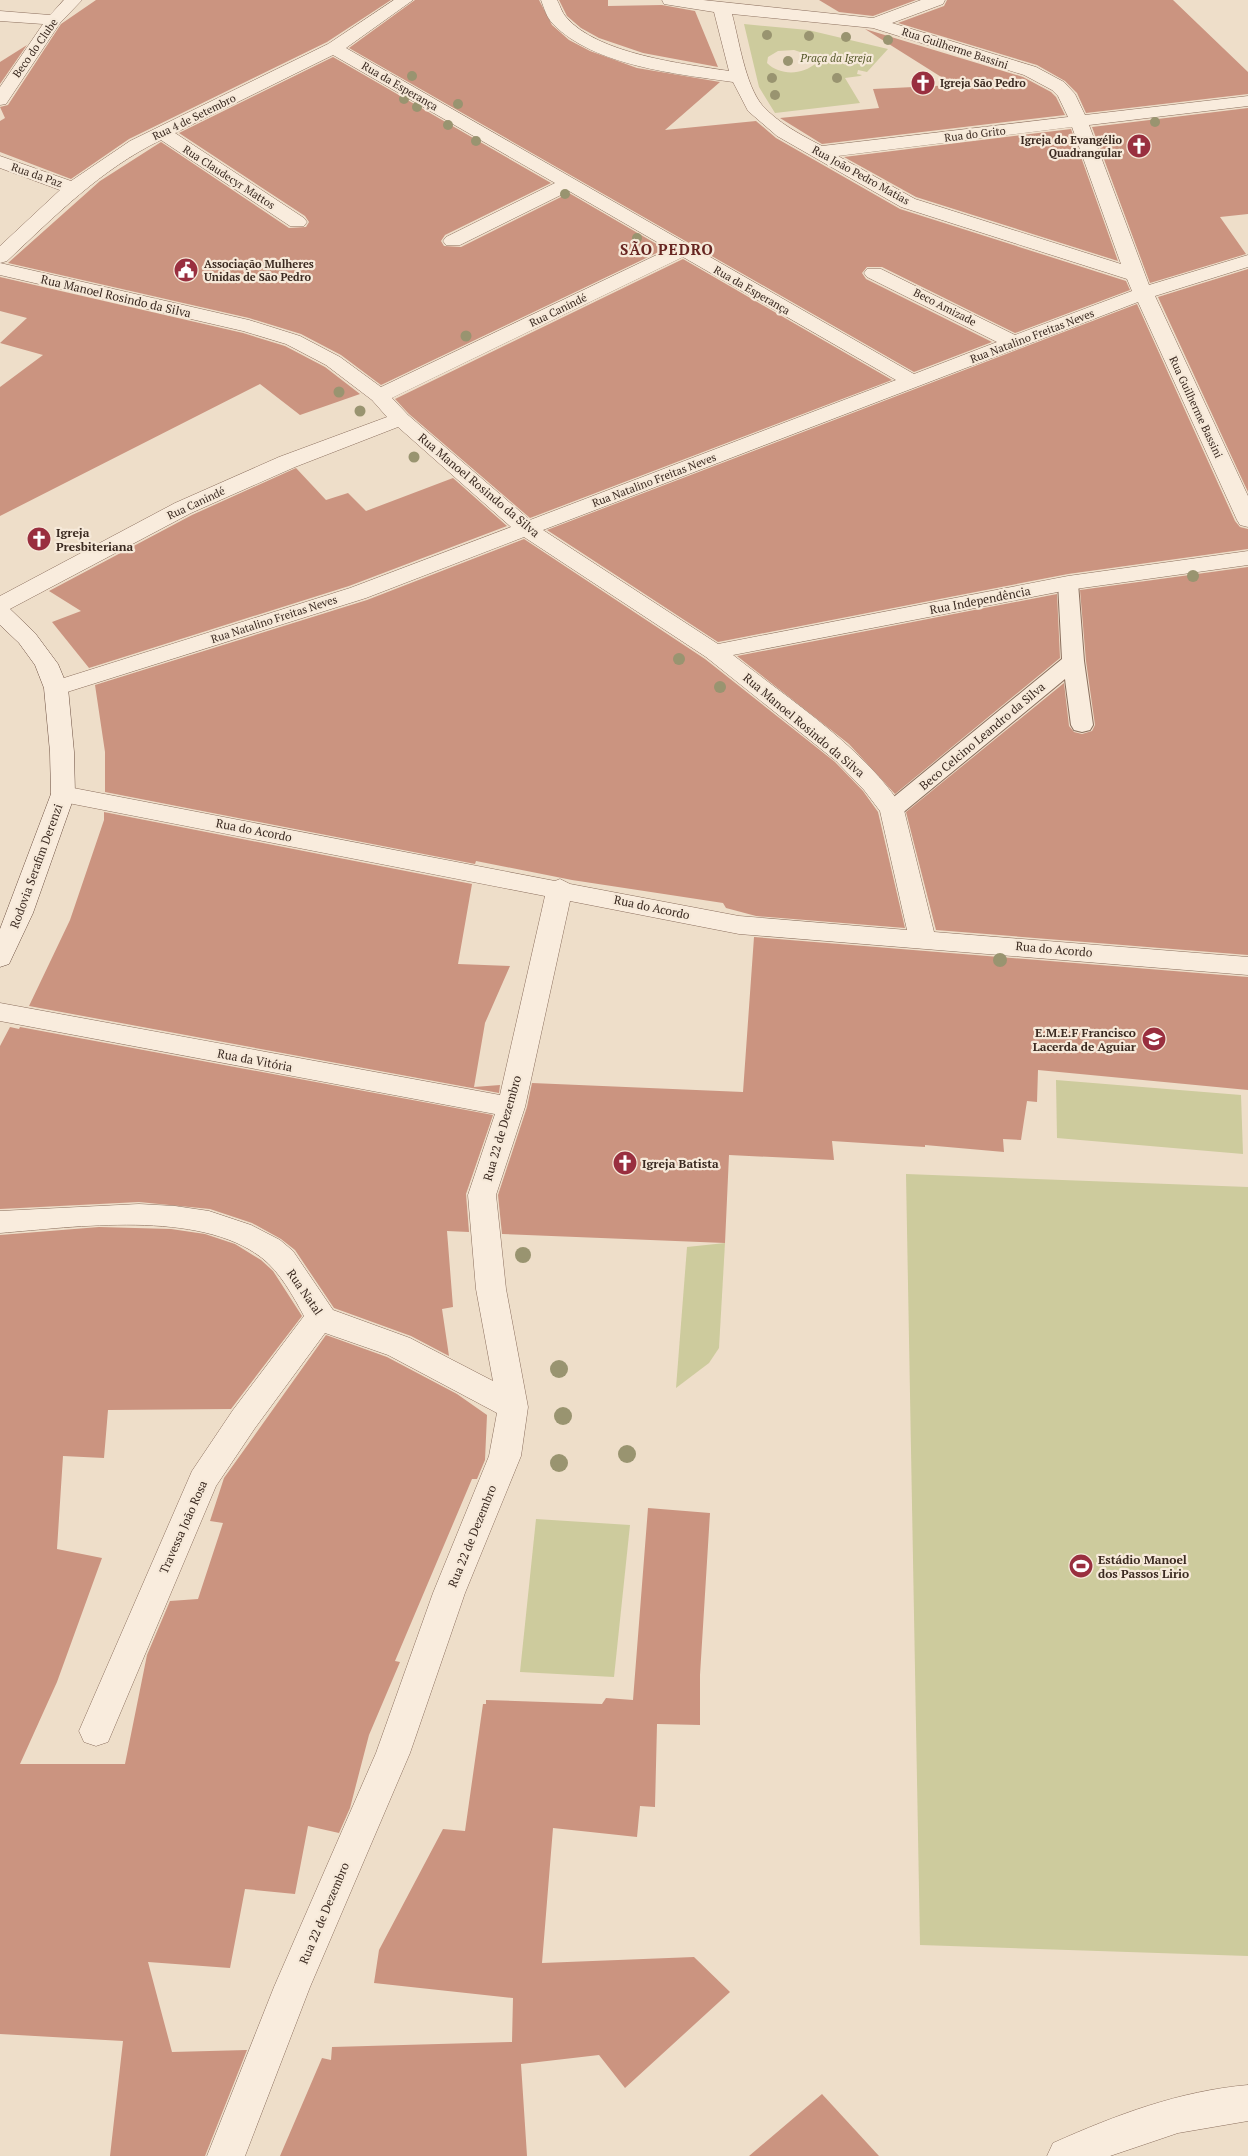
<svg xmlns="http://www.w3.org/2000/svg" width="1248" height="2156" viewBox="0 0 1248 2156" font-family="'PT Serif',serif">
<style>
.green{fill:#cdcb9d;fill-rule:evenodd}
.building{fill:#cb9480}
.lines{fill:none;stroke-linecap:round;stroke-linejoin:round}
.lane-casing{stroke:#8b6f5e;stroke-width:2}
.street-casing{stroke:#8b6f5e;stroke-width:1}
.secondary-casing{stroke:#6d5041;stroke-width:1}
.lane{fill:#f9ecdd;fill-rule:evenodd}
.street{fill:#f9ecdd;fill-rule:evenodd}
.secondary{fill:#f9ecdd;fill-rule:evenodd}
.tree{fill:#999470}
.labels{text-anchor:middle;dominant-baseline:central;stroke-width:4.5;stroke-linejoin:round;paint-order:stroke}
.far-street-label{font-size:11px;fill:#3b2a21;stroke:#f6e9d9}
.far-park-label{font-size:11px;font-style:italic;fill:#535728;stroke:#f6e9d9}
.far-poi-label{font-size:11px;font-weight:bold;fill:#3b2a21;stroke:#f6e9d9;text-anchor:start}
.street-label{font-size:12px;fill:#3b2a21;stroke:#f6e9d9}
.poi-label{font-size:12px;font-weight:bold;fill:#3b2a21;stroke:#f6e9d9;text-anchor:start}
.far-district-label{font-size:15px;font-weight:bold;letter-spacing:1px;fill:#672521;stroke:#f6e9d9}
</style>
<rect width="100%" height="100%" fill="#eedec9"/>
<g class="green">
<path d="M744 24 808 30 888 49 867 72 858 70 857 74 862 75 860 76 845 78 860 103 775 113 759 87ZM794 50 812 56 816 63C803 75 780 76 767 63L768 57 778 51Z"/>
<path d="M1056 1080 1241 1095 1243 1154 1057 1138Z"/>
<path d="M906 1174 1248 1187V1956L920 1945Z"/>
<path d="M725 1243 719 1348 709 1363 676 1388 687 1247Z"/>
<path d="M536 1519 630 1525 614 1677 520 1672Z"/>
</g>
<g class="building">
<path d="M96 0H391L327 42 129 139 71 179 0 152V121L5 118 0 107 8 105 61 24Z"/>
<path d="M415 0H539L552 25 569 40 590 51 637 68 720 82 665 130 756 121 776 138 900 209 1126 281 1130 290 1015 333 882 267H867L862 273 866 279 992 342 914 372 349 48Z"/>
<path d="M559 0H608V6L662 5 695 11 718 67 643 53 599 38 581 28 567 16Z"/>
<path d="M819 0H916L873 16 839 12Z"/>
<path d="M947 0H1173L1248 72V94L1086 113 1077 93 1065 81 1037 65 898 23 944 6Z"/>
<path d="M865 29 1023 77 1051 92 1056 97 1065 115 822 144 780 118 879 108 873 89 954 85Z"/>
<path d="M27 45 0 84V62Z"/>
<path d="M333 57 551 183 445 235 441 241 444 246 461 247 569 193 665 249 381 385 341 355 301 334 249 318 8 263 100 181 161 142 289 228 306 227 309 222 305 216 179 133Z"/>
<path d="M1248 108V214L1220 217 1246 254 1150 283 1092 127Z"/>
<path d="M1071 129 1118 261 916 197 844 157Z"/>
<path d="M683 259 892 380 530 518 409 414 395 399Z"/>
<path d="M1248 269V492L1158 297Z"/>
<path d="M0 277 243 333 285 346 325 367 360 394 300 415 260 384 0 516V387L43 355 0 343 27 318 0 311Z"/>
<path d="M1137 304 1235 521 1240 527 1248 529V549L1068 574 718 642 547 530Z"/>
<path d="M296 468 326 500 348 493 366 511 453 478 507 526 349 586 89 668 52 622 81 611 49 591 192 515Z"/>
<path d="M524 539 705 659 835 762 863 791 878 812 905 928 756 916 726 908 723 903 572 880 476 861 475 864 105 792V752L95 685 367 600Z"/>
<path d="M1248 567V955L936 930 906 812 1064 683 1069 726 1074 732 1082 734 1092 731 1095 725 1086 661 1080 590Z"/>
<path d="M1057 594 1060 658 895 794 849 744 737 656Z"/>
<path d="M104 812 472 884 458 964 510 966 485 1023 474 1087 500 1085 499 1093 29 1006 70 920 104 820Z"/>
<path d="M754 937 1248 977V1090L1038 1070 1037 1102 1027 1101 1021 1140 1003 1139 1004 1152 925 1145V1147L832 1141 834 1160 729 1155 725 1243 502 1234 498 1195 527 1107 532 1083 743 1092Z"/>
<path d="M10 1027 19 1029 20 1027 493 1115 466 1194 469 1232 447 1231 453 1307 442 1309 449 1356 411 1336 334 1308 295 1250 281 1239 252 1223 210 1209 139 1202 0 1209V1046Z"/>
<path d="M99 1227 171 1229 205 1234 235 1244 261 1260 273 1271 302 1316 231 1409 108 1410 104 1458 63 1456 57 1549 102 1558 57 1682 20 1764H125L147 1655 170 1601 198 1599 223 1523 210 1521 224 1478 326 1335 387 1357 457 1394 487 1415 485 1460 477 1479H472L395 1661 400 1662 369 1735 350 1808 339 1833 308 1826 295 1894 245 1889 230 1968 148 1962 172 2052 247 2050 205 2156H110L123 2041 0 2034V1235Z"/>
<path d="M648 1508 710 1513 700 1675V1725L657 1724 655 1807 640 1806 637 1837 553 1828 542 1963 694 1957 730 1992 625 2088 599 2055 521 2064 527 2156H280L322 2058 331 2060 332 2047 512 2042 513 1998 374 1983 379 1950 443 1829 465 1831 483 1704H486V1700L602 1704 606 1698 633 1700Z"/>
<path d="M822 2094 879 2156H749Z"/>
</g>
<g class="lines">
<defs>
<path id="lane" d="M1068 577 1075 579 1078 583 1084 661 1093 725 1090 730 1082 732 1074 730 1071 725 1065 679 900 815 892 817 884 815 881 810 884 805 1062 659 1058 583 1061 579Z"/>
<g id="street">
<path d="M64 0H82L60 23 6 104 0 105V87L43 24 0 21V11L50 15Z"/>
<path d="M394 0H413L346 48 914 374 997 342 867 277 864 273 867 269H881L1015 335 1132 291 1127 279 901 207 777 136 748 111 733 82C677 74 594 66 553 24 547 18 544 8 541 0H557C560 5 562 13 566 17 597 54 684 64 729 71L714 12 670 5 664 4 662 0H703L873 18 921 0H945L943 4 892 23 1036 67 1064 82 1075 94 1085 115 1248 96V106L1089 125 1149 285 1248 255V267L1155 296 1248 496V527L1240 525 1237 520 1138 302 543 530 718 644 1068 576 1248 551V565L1068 590 733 655C791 701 865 748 904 810L934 932 1248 957V975L739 934 570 901 525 1107 496 1195 506 1289 528 1407 521 1456 465 1593 410 1753 310 1987 245 2156H207L274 1987 376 1753 433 1593 489 1456 497 1413 388 1355 325 1333 255 1428 216 1486 108 1742 96 1746 84 1742 79 1731 192 1471 233 1410 304 1316C293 1296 280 1272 262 1258 199 1209 75 1227 0 1233V1211L139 1204 175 1206 209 1211 251 1225 280 1240 293 1251 333 1310 410 1338 493 1381 476 1289 468 1195 495 1114 0 1021V1003L500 1095 545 896 63 802 54 800 51 794 54 788 63 786 555 881 560 879 570 884 739 916 907 930 880 811 864 790 836 761 706 657 524 537 366 598 64 693 56 695 48 693 44 688 48 683 350 588 511 527 398 427 295 467 191 513 8 610 0 612V596L175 503 279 457 387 417 372 400 326 365 286 344 243 331 0 275V263L249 320 300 336 340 357 381 387 669 249 569 191 460 245H446L443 241 446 237 555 183 333 55 175 133 304 218 307 222 304 226H290L161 140C101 169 55 216 7 261L0 263V246L60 190 0 168V156L71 181 130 141 328 44ZM732 14 873 28 1024 75 1052 90 1058 96 1068 117 822 146C801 135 778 123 762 105 745 84 739 40 732 14ZM1072 127 1121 264 915 199 838 156ZM683 257 896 380 530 520 408 415 392 398Z"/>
<path d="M1248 2085V2121L1178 2133 1110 2156H1047L1053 2143C1116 2115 1179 2091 1248 2085Z"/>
</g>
<path id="secondary" d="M0 605 8 607 35 633 58 664 68 688 74 752 75 794 33 913 9 964 0 967V929L51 794 50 752 44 688 35 665 19 643 0 625Z"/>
</defs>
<use href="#lane" class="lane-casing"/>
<use href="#street" class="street-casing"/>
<use href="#secondary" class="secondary-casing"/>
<use href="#lane" class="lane"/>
<use href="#street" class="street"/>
<use href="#secondary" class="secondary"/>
</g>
<g class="tree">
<circle cx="767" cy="35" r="5"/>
<circle cx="809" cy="36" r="5"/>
<circle cx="846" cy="37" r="5"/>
<circle cx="888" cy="40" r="5"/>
<circle cx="788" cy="61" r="5"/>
<circle cx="412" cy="76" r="5"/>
<circle cx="772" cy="78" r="5"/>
<circle cx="837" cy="78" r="5"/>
<circle cx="775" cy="95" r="5"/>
<circle cx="404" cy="99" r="5"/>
<circle cx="458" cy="104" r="5"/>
<circle cx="417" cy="107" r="5"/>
<circle cx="1155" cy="122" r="5"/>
<circle cx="448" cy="125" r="5"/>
<circle cx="476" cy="141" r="5"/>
<circle cx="565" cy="194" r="5"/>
<circle cx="637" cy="238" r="5"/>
<circle cx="466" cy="336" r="5.5"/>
<circle cx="339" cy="392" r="5.5"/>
<circle cx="360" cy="411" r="5.5"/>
<circle cx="414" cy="457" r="5.5"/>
<circle cx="1193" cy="576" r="6"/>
<circle cx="679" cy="659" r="6"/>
<circle cx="720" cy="687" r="6"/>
<circle cx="1000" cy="960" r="7"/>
<circle cx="523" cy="1255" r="8"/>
<circle cx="559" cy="1369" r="9"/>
<circle cx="563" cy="1416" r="9"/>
<circle cx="627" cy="1454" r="9"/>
<circle cx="559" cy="1463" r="9"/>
</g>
<defs>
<symbol id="church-disc" viewBox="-11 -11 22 22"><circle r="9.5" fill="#992f3f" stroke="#f6e9d9"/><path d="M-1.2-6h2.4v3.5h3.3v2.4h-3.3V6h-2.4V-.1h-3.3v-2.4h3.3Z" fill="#fff"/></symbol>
<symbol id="civic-disc" viewBox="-11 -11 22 22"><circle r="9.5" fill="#992f3f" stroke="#f6e9d9"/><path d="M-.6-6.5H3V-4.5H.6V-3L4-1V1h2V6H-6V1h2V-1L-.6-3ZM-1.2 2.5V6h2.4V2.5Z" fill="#fff"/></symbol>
<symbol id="school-disc" viewBox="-11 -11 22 22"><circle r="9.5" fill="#992f3f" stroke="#f6e9d9"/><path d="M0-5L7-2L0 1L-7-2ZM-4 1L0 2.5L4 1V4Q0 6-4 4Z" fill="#fff"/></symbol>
<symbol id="stadium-disc" viewBox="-11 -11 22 22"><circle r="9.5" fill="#992f3f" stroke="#f6e9d9"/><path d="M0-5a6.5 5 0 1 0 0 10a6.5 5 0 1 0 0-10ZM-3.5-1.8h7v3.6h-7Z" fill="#fff"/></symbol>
</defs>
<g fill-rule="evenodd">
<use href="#church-disc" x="909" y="69" width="28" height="28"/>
<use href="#church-disc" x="1125" y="132" width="28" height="28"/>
<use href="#civic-disc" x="172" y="256" width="28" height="28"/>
<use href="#church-disc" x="25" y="525" width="28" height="28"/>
<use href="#school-disc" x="1140" y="1025" width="28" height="28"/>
<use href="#church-disc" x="611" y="1149" width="28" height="28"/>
<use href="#stadium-disc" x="1067" y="1552" width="28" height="28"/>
</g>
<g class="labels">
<g class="far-street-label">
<text transform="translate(35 48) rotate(-55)">Beco do Clube</text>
<text transform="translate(955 48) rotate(18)">Rua Guilherme Bassini</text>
<text transform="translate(400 86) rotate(30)">Rua da Esperança</text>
<text transform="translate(194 117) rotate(-26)">Rua 4 de Setembro</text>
<text transform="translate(975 134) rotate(-7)">Rua do Grito</text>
<text transform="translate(37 175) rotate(19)">Rua da Paz</text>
<text transform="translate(861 175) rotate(29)">Rua João Pedro Matias</text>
<text transform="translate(229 177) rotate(33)">Rua Claudecyr Mattos</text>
<text transform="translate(752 290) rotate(30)">Rua da Esperança</text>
<text transform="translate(945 307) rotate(27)">Beco Amizade</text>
<text transform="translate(558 310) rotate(-26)">Rua Canindé</text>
<text transform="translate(1032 336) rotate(-21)">Rua Natalino Freitas Neves</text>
<text transform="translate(1196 407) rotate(65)">Rua Guilherme Bassini</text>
<text transform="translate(654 480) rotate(-21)">Rua Natalino Freitas Neves</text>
<text transform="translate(196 503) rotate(-25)">Rua Canindé</text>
<text transform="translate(274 619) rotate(-18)">Rua Natalino Freitas Neves</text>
</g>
<g class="far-park-label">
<text x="836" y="58">Praça da Igreja</text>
</g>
<g class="far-poi-label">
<text x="940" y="83">Igreja São Pedro</text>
<text x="1122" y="140" text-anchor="end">Igreja do Evangélio<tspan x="1122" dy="13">Quadrangular</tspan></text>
<text x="204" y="264">Associação Mulheres<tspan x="204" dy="13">Unidas de São Pedro</tspan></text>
</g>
<g class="street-label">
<text transform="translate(116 296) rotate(13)">Rua Manoel Rosindo da Silva</text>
<text transform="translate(479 485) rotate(40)">Rua Manoel Rosindo da Silva</text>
<text transform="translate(980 600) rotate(-11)">Rua Independência</text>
<text transform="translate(804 725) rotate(40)">Rua Manoel Rosindo da Silva</text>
<text transform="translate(982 736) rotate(-40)">Beco Celcino Leandro da Silva</text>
<text transform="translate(254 830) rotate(11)">Rua do Acordo</text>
<text transform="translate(36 866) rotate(-70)">Rodovia Serafim Derenzi</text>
<text transform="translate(652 907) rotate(12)">Rua do Acordo</text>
<text transform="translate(1054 949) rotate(5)">Rua do Acordo</text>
<text transform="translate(255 1060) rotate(11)">Rua da Vitória</text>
<text transform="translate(502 1128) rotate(-74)">Rua 22 de Dezembro</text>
<text transform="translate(305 1292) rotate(55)">Rua Natal</text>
<text transform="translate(183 1527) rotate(-66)">Travessa João Rosa</text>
<text transform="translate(472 1536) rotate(-68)">Rua 22 de Dezembro</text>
<text transform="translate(324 1913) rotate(-67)">Rua 22 de Dezembro</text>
</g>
<g class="poi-label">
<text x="56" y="532">Igreja<tspan x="56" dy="14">Presbiteriana</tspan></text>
<text x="1136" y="1032" text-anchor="end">E.M.E.F Francisco<tspan x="1136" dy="14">Lacerda de Aguiar</tspan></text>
<text x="642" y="1163">Igreja Batista</text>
<text x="1098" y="1559">Estádio Manoel<tspan x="1098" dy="14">dos Passos Lirio</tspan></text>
</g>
<g class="far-district-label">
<text x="667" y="249">SÃO PEDRO</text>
</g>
</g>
</svg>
